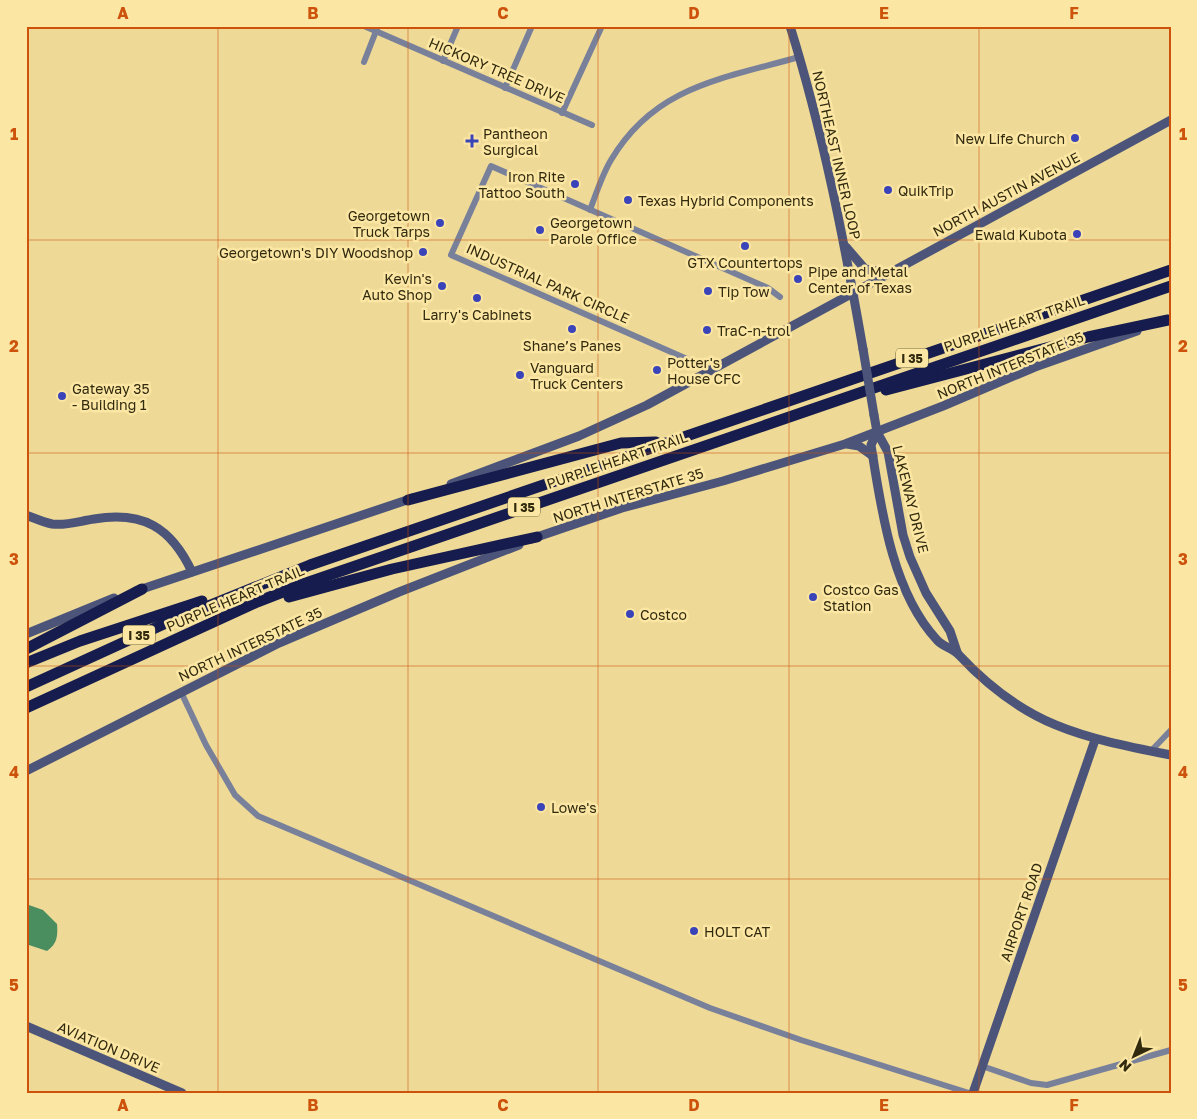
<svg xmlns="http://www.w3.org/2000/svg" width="1197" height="1119" viewBox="0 0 1197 1119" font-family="'Golos Text',sans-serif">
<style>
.water{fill:#4a8e60}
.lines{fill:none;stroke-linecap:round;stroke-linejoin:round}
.street{stroke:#79809a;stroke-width:6}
.secondary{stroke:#4c5579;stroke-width:9}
.highway{stroke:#161c4d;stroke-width:11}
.secondary-bridge{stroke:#4c5579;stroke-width:9}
.grid{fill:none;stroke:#cd520c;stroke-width:1;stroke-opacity:0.55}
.poi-dot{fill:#3a44b8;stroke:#fbe7a3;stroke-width:2}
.labels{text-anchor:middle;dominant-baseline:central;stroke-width:5;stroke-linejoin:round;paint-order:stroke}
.shield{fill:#fbe7a3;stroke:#6e633b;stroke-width:1}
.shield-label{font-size:12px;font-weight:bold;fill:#322a0f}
.street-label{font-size:14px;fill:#322a0f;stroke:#fbe7a3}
.poi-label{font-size:14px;fill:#322a0f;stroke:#fbe7a3;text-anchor:start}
.neatline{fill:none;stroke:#cd520c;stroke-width:2}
.grid-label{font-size:16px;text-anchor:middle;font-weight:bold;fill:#cd520c}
</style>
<rect width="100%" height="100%" fill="#eed996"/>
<path class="water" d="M26 904 43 910 57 924C58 936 57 944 47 951L26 944Z"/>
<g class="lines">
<g class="street">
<path d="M364 26 592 125"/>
<path d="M443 61 458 26"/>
<path d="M364 62 378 26"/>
<path d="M505 88 532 26"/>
<path d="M562 113 602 26"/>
<path d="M590 210C596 194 602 175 611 160 655 86 722 79 799 57"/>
<path d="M712 370 451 255 491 166 768 288 780 297"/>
<path d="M181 692 206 745 235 795 258 816 710 1008 801 1040 969 1093"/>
<path d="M1151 751 1171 730"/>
<path d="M982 1066 1031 1083 1047 1085 1171 1050"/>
</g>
<g class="secondary">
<path d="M790 26C823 132 844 240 863 349"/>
<path d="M846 247 865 269 887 273"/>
<path d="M874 415 877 432 888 452 903 535 910 557 926 593 950 631 957 652"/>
<path d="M877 432 871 445C881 508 892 592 937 640 943 647 953 648 959 655 1025 726 1080 737 1171 755"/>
<path d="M847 444 859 446 873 456"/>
<path d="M451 484 579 436 647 405 1171 120"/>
<path d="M26 515C34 518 43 522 52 524 66 526 80 521 94 519 143 511 171 527 192 572"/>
<path d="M531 539 622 508 723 481 845 444 943 406 1035 367 1137 331"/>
<path d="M136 591 413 498"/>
<path d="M26 634 114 598"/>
<path d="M26 771 279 643 399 592 519 545"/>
<path d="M26 1026 182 1093"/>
<path d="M973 1093 1095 740"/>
</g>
<g class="highway">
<path d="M886 390 1088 337 1168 320"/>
<path d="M408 500 621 443 656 442"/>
<path d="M289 597 392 569 537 537"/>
<path d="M26 649 142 589"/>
<path d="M26 663 80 641 202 601"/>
<path d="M26 687 166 623 310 565 1171 270"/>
<path d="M26 708 257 602 306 583 1171 286"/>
</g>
<path class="secondary-bridge" d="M863 349 874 415"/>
</g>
<path class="grid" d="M218 26V1093M408 26V1093M598 26V1093M789 26V1093M979 26V1093M26 240H1171M26 453H1171M26 666H1171M26 879H1171"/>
<g class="poi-dot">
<circle cx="1075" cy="138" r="5"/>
<path d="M469.5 133.5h5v5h5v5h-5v5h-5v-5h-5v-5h5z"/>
<circle cx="575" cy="184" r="5"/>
<circle cx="888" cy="190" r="5"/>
<circle cx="628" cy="200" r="5"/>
<circle cx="440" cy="223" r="5"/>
<circle cx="540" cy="230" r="5"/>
<circle cx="1077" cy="234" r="5"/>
<circle cx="745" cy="246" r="5"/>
<circle cx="423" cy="252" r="5"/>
<circle cx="798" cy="279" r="5"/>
<circle cx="442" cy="286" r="5"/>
<circle cx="708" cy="291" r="5"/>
<circle cx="477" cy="298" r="5"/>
<circle cx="572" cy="329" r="5"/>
<circle cx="707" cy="330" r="5"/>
<circle cx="657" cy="370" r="5"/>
<circle cx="520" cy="375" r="5"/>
<circle cx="62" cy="396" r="5"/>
<circle cx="813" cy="597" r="5"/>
<circle cx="630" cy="614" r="5"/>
<circle cx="541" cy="807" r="5"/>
<circle cx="694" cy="931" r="5"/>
</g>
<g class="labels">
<g class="shield">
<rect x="896" y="348.5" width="32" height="19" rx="4"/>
<rect x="508" y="497.5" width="32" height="19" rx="4"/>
<rect x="123" y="625.5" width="32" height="19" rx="4"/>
</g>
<g class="shield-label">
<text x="912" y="358">I 35</text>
<text x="524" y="507">I 35</text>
<text x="139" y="635">I 35</text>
</g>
<g class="street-label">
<text transform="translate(497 70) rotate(23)">HICKORY TREE DRIVE</text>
<text transform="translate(837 155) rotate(77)">NORTHEAST INNER LOOP</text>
<text transform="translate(1006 194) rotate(-28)">NORTH AUSTIN AVENUE</text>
<text transform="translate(548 283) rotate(24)">INDUSTRIAL PARK CIRCLE</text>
<text transform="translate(1014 323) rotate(-19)">PURPLE HEART TRAIL</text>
<text transform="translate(1010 365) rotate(-22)">NORTH INTERSTATE 35</text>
<text transform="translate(617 460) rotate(-19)">PURPLE HEART TRAIL</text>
<text transform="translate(628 495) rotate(-17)">NORTH INTERSTATE 35</text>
<text transform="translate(911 499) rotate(76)">LAKEWAY DRIVE</text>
<text transform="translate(235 598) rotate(-23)">PURPLE HEART TRAIL</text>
<text transform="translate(250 644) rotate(-25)">NORTH INTERSTATE 35</text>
<text transform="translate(1021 912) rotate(-71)">AIRPORT ROAD</text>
<text transform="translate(109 1047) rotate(23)">AVIATION DRIVE</text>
</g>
<g class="poi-label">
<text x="483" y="133">Pantheon<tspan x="483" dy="16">Surgical</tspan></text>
<text x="1065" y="138" text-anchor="end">New Life Church</text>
<text x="565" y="176" text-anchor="end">Iron Rite<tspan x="565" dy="16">Tattoo South</tspan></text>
<text x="898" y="190">QuikTrip</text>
<text x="638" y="200">Texas Hybrid Components</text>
<text x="430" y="215" text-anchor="end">Georgetown<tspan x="430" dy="16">Truck Tarps</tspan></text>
<text x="550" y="222">Georgetown<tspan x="550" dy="16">Parole Office</tspan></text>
<text x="1067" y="234" text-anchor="end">Ewald Kubota</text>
<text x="413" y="252" text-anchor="end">Georgetown's DIY Woodshop</text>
<text x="745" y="262" text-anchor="middle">GTX Countertops</text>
<text x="808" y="271">Pipe and Metal<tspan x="808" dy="16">Center of Texas</tspan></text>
<text x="432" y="278" text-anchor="end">Kevin's<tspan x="432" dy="16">Auto Shop</tspan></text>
<text x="718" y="291">Tip Tow</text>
<text x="477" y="314" text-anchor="middle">Larry's Cabinets</text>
<text x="717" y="330">TraC-n-trol</text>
<text x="572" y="345" text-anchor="middle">Shane’s Panes</text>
<text x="667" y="362">Potter's<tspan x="667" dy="16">House CFC</tspan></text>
<text x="530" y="367">Vanguard<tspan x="530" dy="16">Truck Centers</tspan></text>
<text x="72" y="388">Gateway 35<tspan x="72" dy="16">- Building 1</tspan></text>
<text x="823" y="589">Costco Gas<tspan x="823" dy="16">Station</tspan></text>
<text x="640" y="614">Costco</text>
<text x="551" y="807">Lowe's</text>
<text x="704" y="931">HOLT CAT</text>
</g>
</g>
<rect width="1197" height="1119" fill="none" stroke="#fbe7a3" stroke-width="55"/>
<g transform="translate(1134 1056) rotate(223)" stroke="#fbe7a3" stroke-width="4" paint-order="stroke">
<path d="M0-4L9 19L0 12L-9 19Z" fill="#322a0f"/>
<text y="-8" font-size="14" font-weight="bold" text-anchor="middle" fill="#322a0f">N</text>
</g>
<rect x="28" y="28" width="1142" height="1064" class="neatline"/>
<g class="grid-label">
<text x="123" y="19">A</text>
<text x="313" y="19">B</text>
<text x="503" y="19">C</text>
<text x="694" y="19">D</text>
<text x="884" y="19">E</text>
<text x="1074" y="19">F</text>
<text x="14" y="140">1</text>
<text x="1183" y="140">1</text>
<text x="14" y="352">2</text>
<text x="1183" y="352">2</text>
<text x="14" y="565">3</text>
<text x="1183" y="565">3</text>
<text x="14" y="778">4</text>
<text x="1183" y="778">4</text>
<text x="14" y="991">5</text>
<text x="1183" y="991">5</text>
<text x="123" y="1111">A</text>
<text x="313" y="1111">B</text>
<text x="503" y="1111">C</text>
<text x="694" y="1111">D</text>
<text x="884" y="1111">E</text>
<text x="1074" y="1111">F</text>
</g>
</svg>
